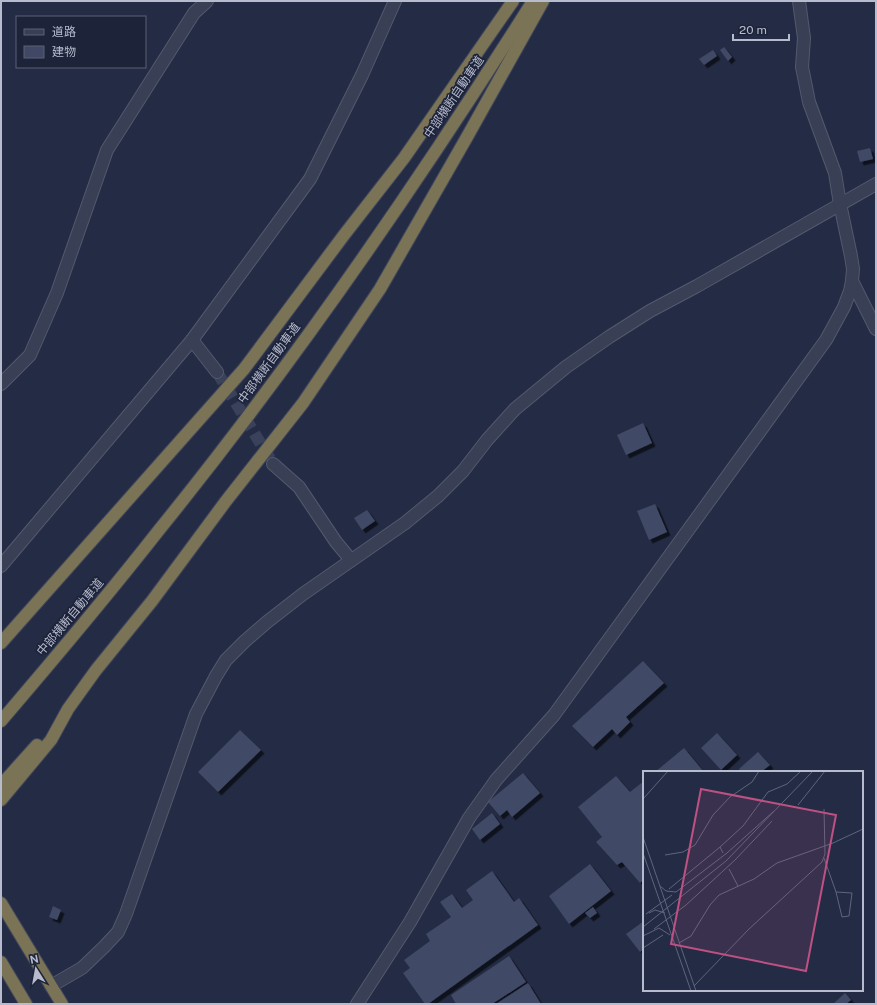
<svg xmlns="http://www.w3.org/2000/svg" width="877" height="1005" viewBox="0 0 877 1005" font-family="'Public Sans','Noto Sans JP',sans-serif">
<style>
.building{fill:#404865;filter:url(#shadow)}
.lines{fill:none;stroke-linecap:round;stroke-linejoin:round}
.minor-tunnel{stroke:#3a415a;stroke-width:12;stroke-dasharray:12 6;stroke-linecap:butt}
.minor-casing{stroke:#54596e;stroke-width:14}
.highway-casing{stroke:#40465b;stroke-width:14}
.minor{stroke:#393f54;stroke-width:12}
.highway{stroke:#7b7355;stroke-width:12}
.labels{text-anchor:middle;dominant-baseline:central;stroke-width:3.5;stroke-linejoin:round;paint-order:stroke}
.street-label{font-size:12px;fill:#b6bbce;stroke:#1d2339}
.inset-road{fill:none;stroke:#5e657c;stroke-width:1}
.view{fill:#be5183;fill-opacity:0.15;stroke:#be5183;stroke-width:2}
.inset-edge{fill:none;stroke:#b6bbce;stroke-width:2}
</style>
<defs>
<filter id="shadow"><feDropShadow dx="3.5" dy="3.5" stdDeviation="0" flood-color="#0009"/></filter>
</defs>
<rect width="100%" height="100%" fill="#242c45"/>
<g class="building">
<path d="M724 47 732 57 728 61 720 50Z"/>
<path d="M713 50 717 56 704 65 699 59Z"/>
<path d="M870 148 873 159 860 162 857 151Z"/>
<path d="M643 423 652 443 626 455 617 435Z"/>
<path d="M655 504 667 532 649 540 637 511Z"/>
<path d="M367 510 375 521 362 530 354 518Z"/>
<path d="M643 661 664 683 626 717 630 722 617 735 612 729 593 747 572 726Z"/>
<path d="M240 730 261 750 218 792 198 772Z"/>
<path d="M717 733 737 755 721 770 701 748Z"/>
<path d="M684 748 704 772H655Z"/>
<path d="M758 752 770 765 761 772H742L739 769Z"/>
<path d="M523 773 540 793 512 817 507 810 500 816 488 802Z"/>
<path d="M616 776 630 792 644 781V879L640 883 622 862 617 865 596 842 602 837 578 807Z"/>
<path d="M492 813 500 824 480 840 472 829Z"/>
<path d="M590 864 611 891 569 924 549 896Z"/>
<path d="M492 871 514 902 519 898 538 925 428 1004H425L403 973 410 968 404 960 430 941 426 934 451 917 440 902 452 894 462 908 473 900 466 890Z"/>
<path d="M53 906 61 910 57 920 49 917Z"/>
<path d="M593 907 597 913 590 918 585 913Z"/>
<path d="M644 921V949L640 952 626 934Z"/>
<path d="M509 956 526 982 492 1004H456L451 995Z"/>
<path d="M528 983 541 1004H496Z"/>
<path d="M845 993 851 1000 846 1004H833Z"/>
</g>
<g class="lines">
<path class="minor-tunnel" d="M217 372 273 464"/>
<defs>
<g id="minor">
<path d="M852 281 876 329"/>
<path d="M192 340 310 179 362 75 395 1"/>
<path d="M1 384 30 355 57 293 107 150 194 13 207 1"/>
<path d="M273 464 299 487 336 542 351 560"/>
<path d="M1 566 192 340 217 372"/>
<path d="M51 986 82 968 104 947 118 932 126 914 196 714 216 676 226 660 245 641 267 622 303 594 405 523 438 496 463 471 487 440 515 409 566 367 609 337 650 311 697 286 876 184"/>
<path d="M357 1004 410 922 469 818 496 780 554 715 826 340 844 307 850 291 852 281 853 269 851 256 840 204 835 173 809 102 802 67 804 38 799 1"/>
</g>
<g id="highway">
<path d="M1 643 244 369 344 235 404 158 513 1"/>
<path d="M1 721C55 658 108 595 159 530 295 362 418 183 533 1"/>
<path d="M1 785 37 745"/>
<path d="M1 800 51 740 68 709 96 670 152 601 226 501 303 403 380 289 467 137 543 1"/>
<path d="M1 903 62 1004"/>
<path d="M1 962 26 1004"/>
</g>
</defs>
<use href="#minor" class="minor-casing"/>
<use href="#highway" class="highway-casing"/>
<use href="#minor" class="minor"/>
<use href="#highway" class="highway"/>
</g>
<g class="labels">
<g class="street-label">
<text transform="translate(454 97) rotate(-56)">中部横断自動車道</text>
<text transform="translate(269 363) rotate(-54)">中部横断自動車道</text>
<text transform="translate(70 617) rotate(-50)">中部横断自動車道</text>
</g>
</g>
<g transform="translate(643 771)">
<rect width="220" height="220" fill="#242c45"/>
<path class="inset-road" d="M0 28 25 0M155 34 182 0M0 66 53 220M77 76 100 55 125 21 144 13 158 0M0 82 48 220M22 84 40 81 52 74 70 44 87 26 109 11 116 0M181 87 193 121 199 146 206 145 209 122 193 121M86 98 95 115M17 115 23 120 33 121 84 82 131 40M26 118 77 76 80 82M6 142 12 139 22 142M3 143 29 124M0 156 83 90 170 0M11 158 43 134 92 89 129 50M0 165 16 157 27 164M36 172 48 165 67 134 76 124 111 108 134 92 190 72 220 58M0 177 20 164M51 215 106 158 179 91 182 83 181 38"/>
<path class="view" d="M58 18 193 44 163 200 28 173Z"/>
<rect width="220" height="220" class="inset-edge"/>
</g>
<rect width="877" height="1005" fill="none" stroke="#b6bbce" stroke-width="4"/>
<rect x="16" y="16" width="130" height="52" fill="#1d2339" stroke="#5a6075"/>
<rect x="24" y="29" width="20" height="6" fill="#393f54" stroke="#5a6075"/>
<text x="52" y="36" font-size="12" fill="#b6bbce">道路</text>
<rect x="24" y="46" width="20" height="12" fill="#404865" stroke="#5a6075"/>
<text x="52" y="56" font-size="12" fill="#b6bbce">建物</text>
<g transform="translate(36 969) rotate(349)" stroke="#1d2339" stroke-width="3" paint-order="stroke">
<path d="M0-3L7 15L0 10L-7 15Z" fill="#b6bbce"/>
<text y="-6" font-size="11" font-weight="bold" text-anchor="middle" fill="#b6bbce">N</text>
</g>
<path d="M733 34v6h56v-6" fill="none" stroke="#b6bbce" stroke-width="2"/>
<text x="739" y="34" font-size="12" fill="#b6bbce" stroke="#1d2339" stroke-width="3" paint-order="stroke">20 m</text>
</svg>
